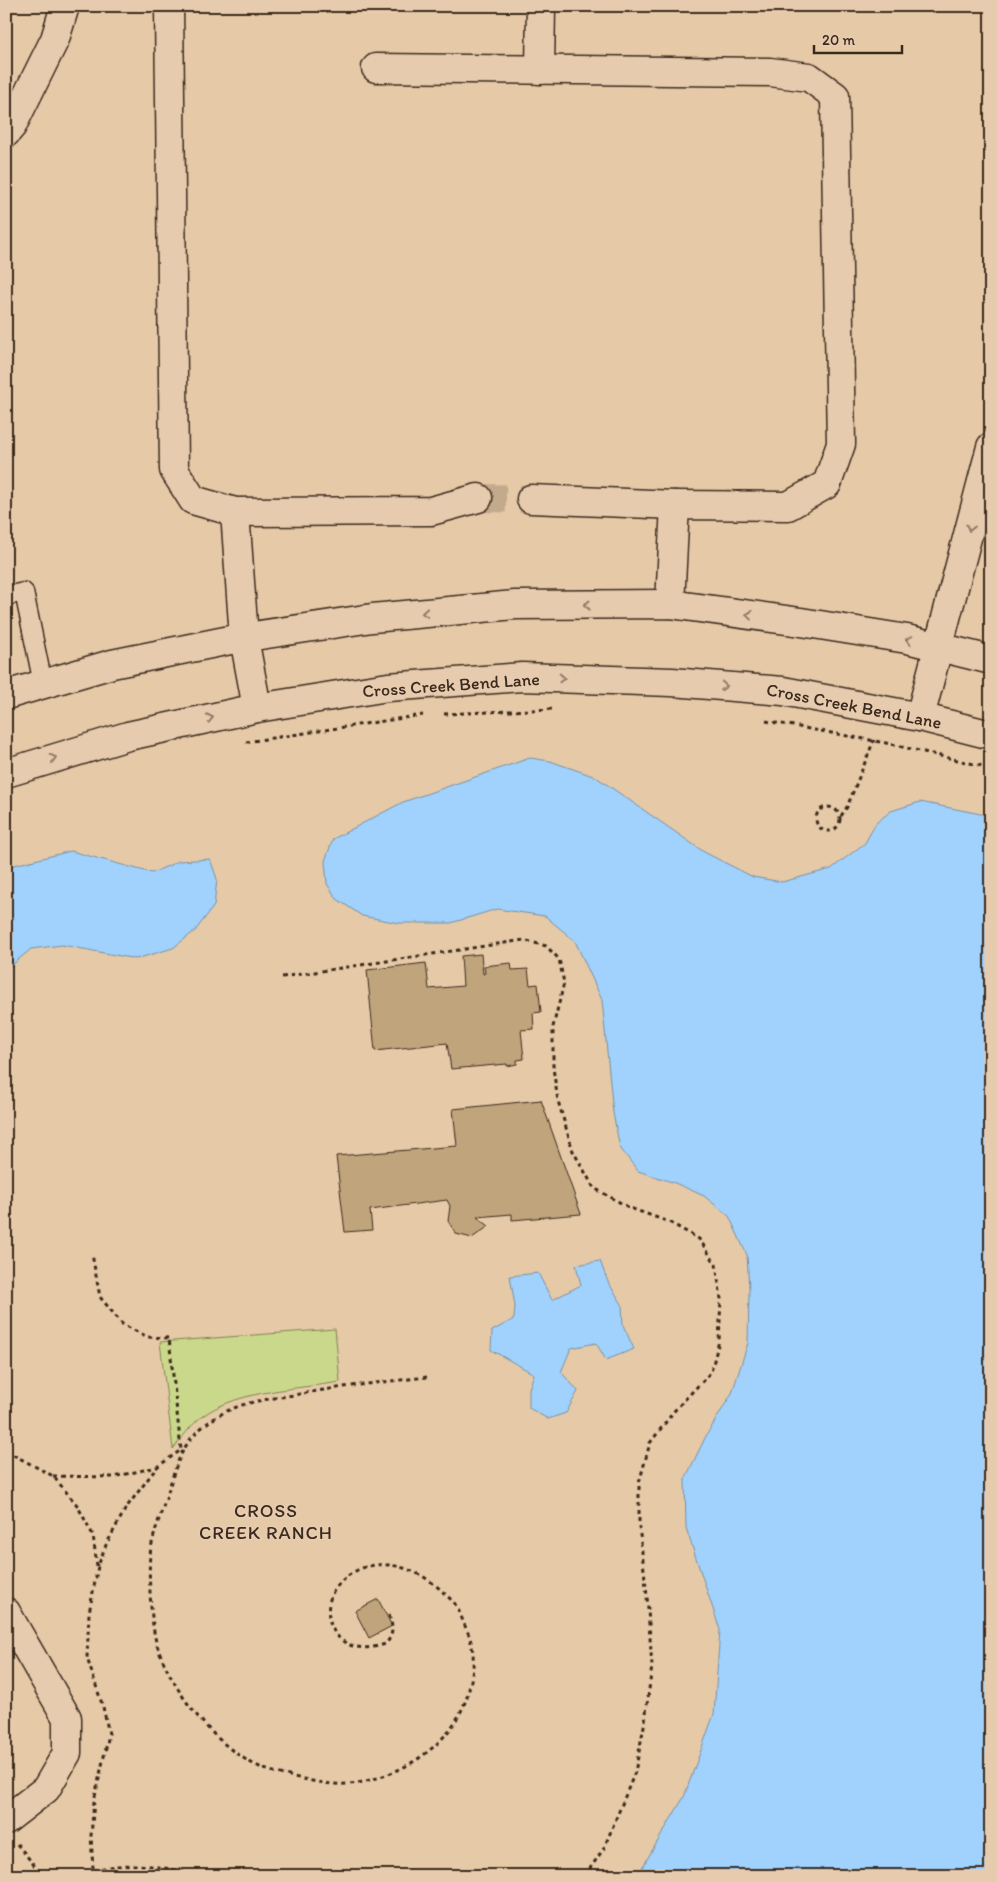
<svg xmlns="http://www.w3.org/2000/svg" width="997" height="1882" viewBox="0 0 997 1882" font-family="Itim,sans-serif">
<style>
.green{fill:#cad88c;stroke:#828155}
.water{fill:#a0d2fd;stroke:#788fa4}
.building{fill:#bfa47c;stroke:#3b2a1e}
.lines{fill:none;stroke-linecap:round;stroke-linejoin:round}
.street-tunnel{stroke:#c4aa8c;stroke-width:28;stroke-dasharray:28 14;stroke-linecap:butt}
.lane-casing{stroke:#3b2a1e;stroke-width:21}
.street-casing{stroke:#3b2a1e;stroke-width:31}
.secondary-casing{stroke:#3b2a1e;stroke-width:31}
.path{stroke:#3b2a1e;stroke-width:3;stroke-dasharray:4 4;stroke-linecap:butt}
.lane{stroke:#e7cbae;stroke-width:18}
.street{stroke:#e7cbae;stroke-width:28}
.secondary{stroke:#e7cbae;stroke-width:28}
.oneway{stroke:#917a66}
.labels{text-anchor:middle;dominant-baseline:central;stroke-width:4;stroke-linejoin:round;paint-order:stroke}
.street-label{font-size:18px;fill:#3b2a1e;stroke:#e7cbae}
.neighbourhood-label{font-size:19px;letter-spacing:1px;fill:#3b2a1e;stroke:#e7cbae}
</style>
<rect width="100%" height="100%" fill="#e6caa7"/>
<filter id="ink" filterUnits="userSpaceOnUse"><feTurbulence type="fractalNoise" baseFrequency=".02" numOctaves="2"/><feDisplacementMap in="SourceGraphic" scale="10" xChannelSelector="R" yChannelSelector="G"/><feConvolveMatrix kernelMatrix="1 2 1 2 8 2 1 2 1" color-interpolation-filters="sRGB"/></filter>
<g filter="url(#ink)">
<path class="green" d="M335 1329 340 1382C298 1389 240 1390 204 1415 191 1424 183 1437 173 1449L160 1342Z"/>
<g class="water">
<path d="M530 758 550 761 596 777 704 852 753 877 782 882 831 869 865 843 876 823 891 811 920 802 991 816V1876H637L684 1797 714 1714 720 1630 686 1528 685 1479 706 1436 732 1393 748 1343 749 1289 747 1255 729 1216 704 1196 675 1183 638 1171 620 1148 613 1113 602 1000 575 941 545 916 497 909 451 923H399L362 916 337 899 327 884 325 861 333 839 403 802Z"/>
<path d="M71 851 152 873 179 861 210 859 217 879 214 906 195 931 173 948 136 959 62 945 31 949 6 970V867Z"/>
<path d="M600 1261 608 1282 622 1304 623 1325 634 1349 606 1360 596 1343 571 1348 561 1372 578 1391 566 1413 548 1419 529 1408V1389L534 1374 491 1350 492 1331 514 1319 515 1306 510 1276 538 1273 552 1300 581 1285 576 1265Z"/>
</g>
<g class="building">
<path d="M481 954 483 974 485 973 484 966 511 963 512 970 528 969 530 985 538 984 541 1012 533 1013 534 1029 521 1030 524 1059 517 1060V1064L507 1066V1064L451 1069 447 1043 375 1051 367 970 426 963 429 989 463 986 461 956Z"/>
<path d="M541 1100 581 1214 512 1220V1214L477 1217 489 1226 472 1238 456 1234 448 1221 450 1206 447 1200 370 1210 372 1230 345 1232 336 1156 457 1146 453 1109Z"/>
<path d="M378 1599 392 1626 369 1638 355 1611Z"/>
</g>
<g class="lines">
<path class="street-tunnel" d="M478 498 531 499"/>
<defs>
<path id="lane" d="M6 596 24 592 43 684"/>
<g id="street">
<path d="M169 6 174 470 193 500 235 512 431 511 478 498"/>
<path d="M376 68 770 72 809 77 835 96 841 444 827 484 788 506 675 505 670 604"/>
<path d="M540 70 541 6"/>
<path d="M6 133 12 126 55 39 65 6"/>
<path d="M531 499 675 505"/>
<path d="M235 512 244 638 257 708"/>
<path d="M6 1612 67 1718V1753L46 1789 6 1820"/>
</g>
<g id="secondary">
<path d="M6 695 112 664 240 638 372 618 515 605 670 604 801 622 907 639 991 660"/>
<path d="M920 717 991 447"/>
<path d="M6 773 128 736 257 708 388 687 522 677 672 682 783 691 920 717 991 735"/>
</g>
</defs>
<use href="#lane" class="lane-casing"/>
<use href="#street" class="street-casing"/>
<use href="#secondary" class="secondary-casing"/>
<g class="path">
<path d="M444 714 553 709"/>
<path d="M766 721 886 743 991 768"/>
<path d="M246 742 423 715"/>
<circle cx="828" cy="819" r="12"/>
<path d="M841 816 847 807 874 740"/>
<path d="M282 977 524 940 546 946 559 959 564 983 553 1027V1068L558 1101 573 1151 594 1188 630 1208 669 1222 699 1239 716 1264 721 1299 719 1341 711 1372 675 1410 650 1443 639 1483V1526L647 1596 652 1666 645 1721 635 1772 604 1848 585 1876"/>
<path d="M6 1451 53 1476 77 1505 93 1535 97 1566"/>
<path d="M53 1476 113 1477 157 1467 181 1450 169 1338 148 1337 123 1325 100 1297 92 1254"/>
<path d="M389 1615C393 1627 394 1633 386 1644 375 1647 362 1650 350 1645 329 1637 322 1608 335 1589 363 1551 412 1562 442 1591 446 1595 451 1599 455 1604 459 1610 462 1619 465 1626 475 1646 475 1664 470 1685 459 1739 410 1773 357 1783 339 1786 320 1783 303 1779 289 1776 274 1773 262 1768 216 1749 172 1691 157 1645 151 1627 148 1574 150 1554 153 1534 161 1514 167 1495 178 1459 183 1437 218 1416 240 1402 268 1399 294 1395 338 1387 382 1382 427 1377"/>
<path d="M17 1844 43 1876"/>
<path d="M78 1876C116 1860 157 1863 196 1876"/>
<path d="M96 1876 93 1869 91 1836 94 1801 109 1734 103 1707 87 1658 89 1613 98 1566 106 1545 126 1508 157 1467"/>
</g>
<use href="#lane" class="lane"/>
<use href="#street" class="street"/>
<use href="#secondary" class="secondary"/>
</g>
<defs><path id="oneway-chevron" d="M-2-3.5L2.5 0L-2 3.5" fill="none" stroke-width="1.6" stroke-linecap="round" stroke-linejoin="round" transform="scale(1.25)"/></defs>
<g class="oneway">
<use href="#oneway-chevron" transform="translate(970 528) rotate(104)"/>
<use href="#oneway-chevron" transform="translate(587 605) rotate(180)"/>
<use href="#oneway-chevron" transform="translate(425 613) rotate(175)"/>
<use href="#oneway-chevron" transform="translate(749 615) rotate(-173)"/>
<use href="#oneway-chevron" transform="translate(909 640) rotate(-169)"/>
<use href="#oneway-chevron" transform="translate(562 678) rotate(2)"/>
<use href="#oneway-chevron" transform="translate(724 686) rotate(4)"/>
<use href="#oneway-chevron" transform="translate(210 718) rotate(-12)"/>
<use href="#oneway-chevron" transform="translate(53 758) rotate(-17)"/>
</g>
</g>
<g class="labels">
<g class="street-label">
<text transform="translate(451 685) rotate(-4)">Cross Creek Bend Lane</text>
<text transform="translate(854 706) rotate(11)">Cross Creek Bend Lane</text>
</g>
<g class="neighbourhood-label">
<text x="266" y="1510">CROSS<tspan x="266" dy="22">CREEK RANCH</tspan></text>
</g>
</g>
<rect width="997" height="1882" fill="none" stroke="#e7cbae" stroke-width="25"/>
<rect x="12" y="12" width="972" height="1857" fill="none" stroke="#3b2a1e" stroke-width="2" filter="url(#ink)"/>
<path d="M814 45v8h88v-8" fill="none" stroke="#3b2a1e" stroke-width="2.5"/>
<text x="822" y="45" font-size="15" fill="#3b2a1e" stroke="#e7cbae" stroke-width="4" paint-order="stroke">20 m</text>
</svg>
